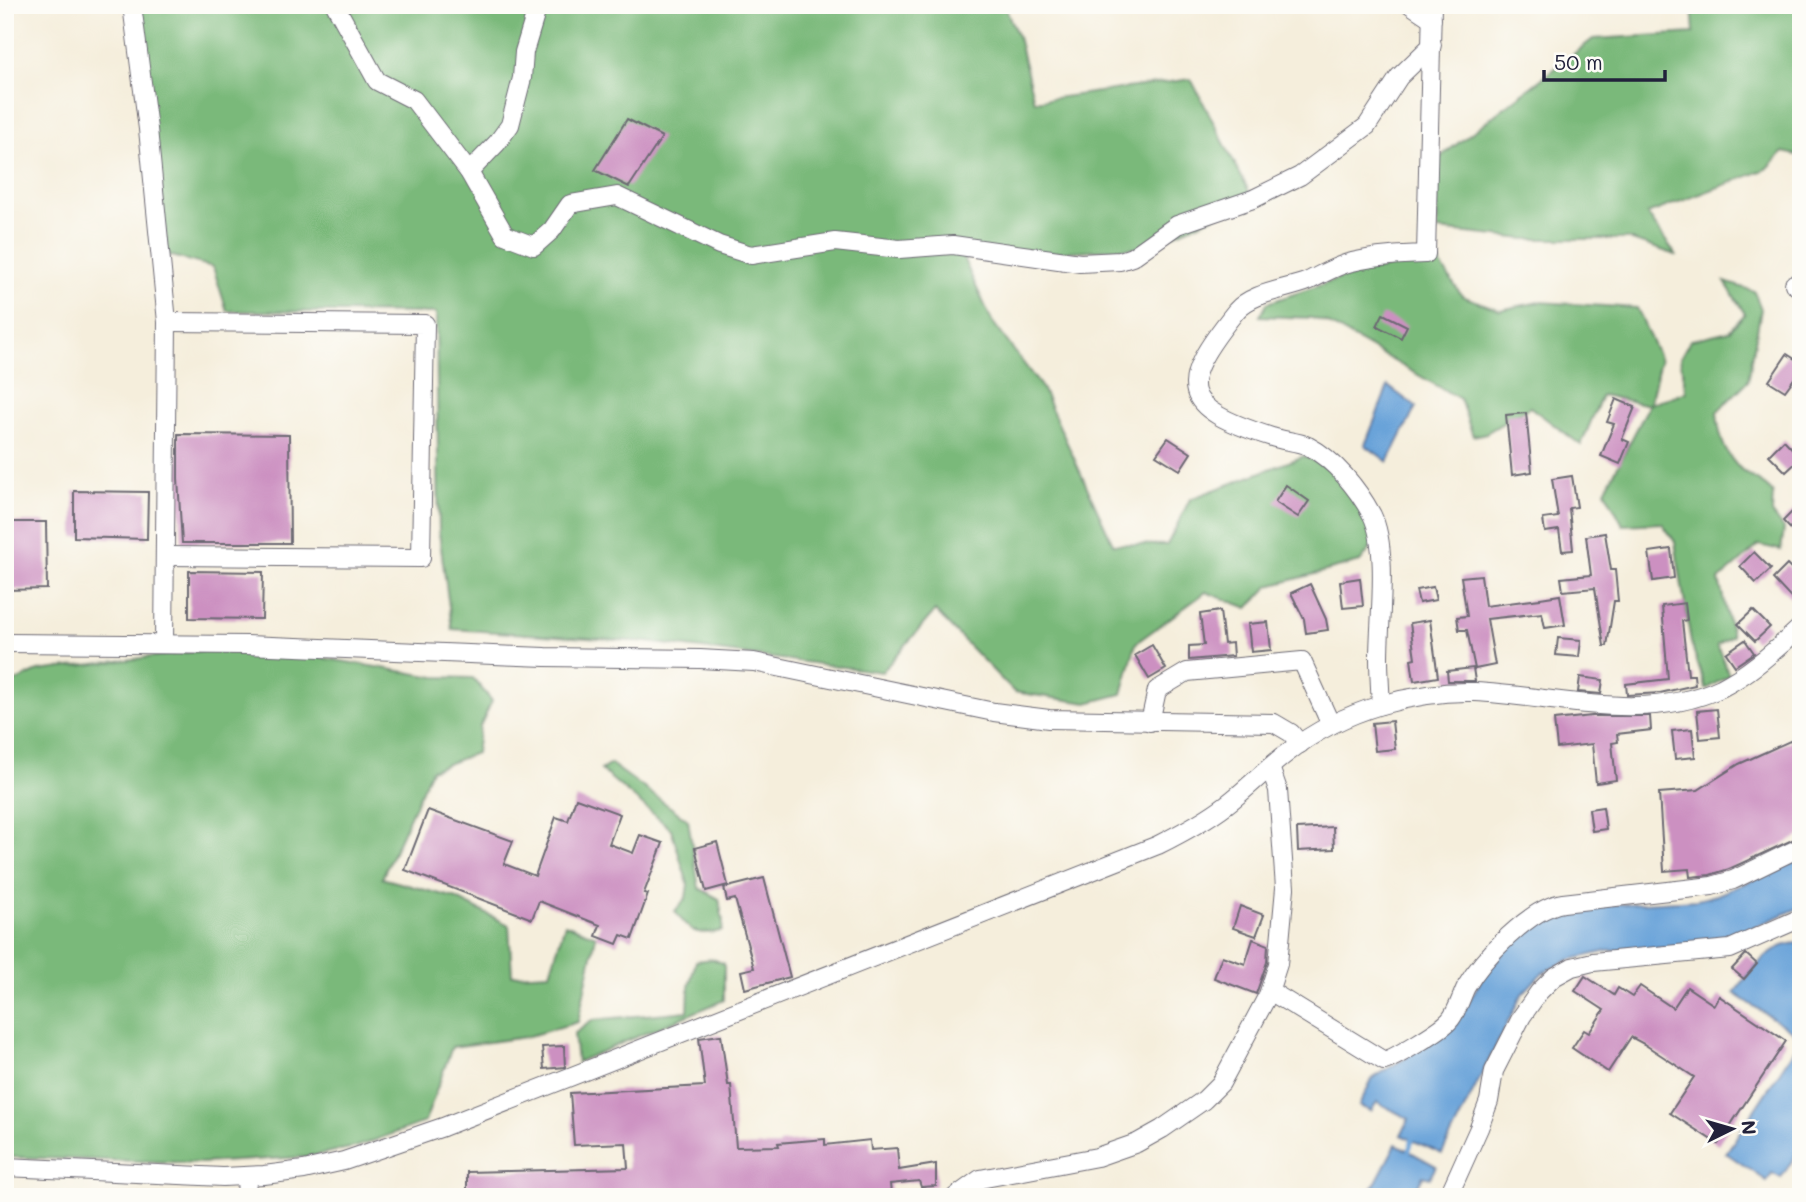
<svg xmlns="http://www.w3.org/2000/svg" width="1806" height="1202" viewBox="0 0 1806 1202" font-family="Mali,sans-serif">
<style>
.forest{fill:#7ab97a;stroke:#4e6e5a;stroke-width:2}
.water{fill:#69a3d9;stroke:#46628a;stroke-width:2}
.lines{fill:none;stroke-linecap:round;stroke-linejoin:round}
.stream{stroke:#69a3d9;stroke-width:4.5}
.building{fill:#cc90c1}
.minor-casing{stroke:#6c6973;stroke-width:20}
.minor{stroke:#fff;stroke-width:18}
</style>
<rect width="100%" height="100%" fill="#fdfcf7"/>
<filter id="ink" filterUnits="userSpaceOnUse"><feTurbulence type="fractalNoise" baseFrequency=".0143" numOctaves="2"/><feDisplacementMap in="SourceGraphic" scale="14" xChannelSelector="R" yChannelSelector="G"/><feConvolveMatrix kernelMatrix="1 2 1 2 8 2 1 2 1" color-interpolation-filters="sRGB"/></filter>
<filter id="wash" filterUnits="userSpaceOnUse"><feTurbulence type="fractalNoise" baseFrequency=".00686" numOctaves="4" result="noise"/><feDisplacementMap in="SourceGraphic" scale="28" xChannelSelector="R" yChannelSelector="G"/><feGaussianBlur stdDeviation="1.57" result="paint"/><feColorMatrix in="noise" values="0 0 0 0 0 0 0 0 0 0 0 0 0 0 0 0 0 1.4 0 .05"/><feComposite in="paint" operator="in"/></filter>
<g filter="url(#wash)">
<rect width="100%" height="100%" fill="#f5eedc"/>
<g class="forest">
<path d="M140 5H1004L1018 37 1034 101 1191 79 1253 199 1146 247 963 258 992 321 1042 388 1113 544 1167 545 1190 499 1304 456 1349 477 1375 543 1360 562 1269 586 1248 608 1206 592 1136 643 1122 694 1087 703 1014 692 935 611 882 672 647 642 452 629 439 533 436 313 227 311 213 267 168 255Z"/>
<path d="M1692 5H1801V156L1783 152 1767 169 1647 214 1676 255 1629 239H1525L1438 230 1435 161 1593 39 1694 33Z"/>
<path d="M1435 256 1462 296 1500 310 1539 302 1637 308 1660 360 1650 404 1686 392 1680 358 1690 340 1729 331 1745 314 1725 282 1754 291 1761 309 1748 381 1717 412C1719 439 1726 461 1750 476 1759 482 1766 484 1773 493L1772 513 1784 529 1781 550 1759 545 1719 580 1732 636 1717 645 1729 675 1706 689 1691 643 1675 542 1662 523 1623 525 1605 491 1649 405 1602 395 1581 445 1530 407 1486 433 1473 436 1460 399 1327 323 1312 318 1260 316 1267 303 1345 277Z"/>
<path d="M247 645 435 677 473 678 492 701 480 726 476 753 431 770 382 878 455 898 509 925 512 975 550 973 565 924 596 936 578 1022 526 1037 452 1047 425 1122 356 1147 305 1157 202 1163 5 1157V686L38 671Z"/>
<path d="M611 764 688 820 699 888 719 899 723 922 722 931C696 936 689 932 675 911L686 898 688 884 671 829 601 770Z"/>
<path d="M713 959 724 964V1000L577 1062 574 1034 593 1020 688 1011 689 987 696 961Z"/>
</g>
<g class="water">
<path d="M1388 386 1416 407 1388 462 1365 445Z"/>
<path d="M1801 859V907L1738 934 1707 941 1670 948 1608 951 1569 960 1542 973 1522 994 1442 1154 1401 1135 1409 1119 1377 1102 1371 1111 1359 1106 1372 1079 1455 1026 1482 978 1506 949 1535 928 1570 912 1605 905 1697 900 1717 895Z"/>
<path d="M1801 943V1037L1734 993C1752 971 1769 942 1801 943Z"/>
<path d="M1800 1041 1801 1147 1781 1178 1772 1173 1767 1181 1726 1153Z"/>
<path d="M1396 1144 1436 1166 1430 1178 1423 1176 1412 1197H1368Z"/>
</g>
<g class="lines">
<path class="stream" d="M1407 1156 1414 1135"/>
</g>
<g id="blocks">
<g class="building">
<path d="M627 119 662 137 629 187 595 170Z"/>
<path d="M1383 314 1407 326 1401 338 1377 326Z"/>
<path d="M1787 354 1801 363V369L1785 391 1769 381Z"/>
<path d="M1616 399 1635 407 1622 439 1629 442 1620 464 1601 456 1614 424 1607 422Z"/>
<path d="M1526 413 1532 472 1512 475 1506 415Z"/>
<path d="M178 434 289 435 290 543H182L178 479Z"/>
<path d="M1168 438 1191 453 1180 470 1156 455Z"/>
<path d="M1784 440 1801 458 1786 472 1769 455Z"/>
<path d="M1572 476 1577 507 1569 508 1573 550 1562 551 1559 530 1545 532 1543 519 1558 517 1552 479Z"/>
<path d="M1286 485 1309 501 1298 517 1275 502Z"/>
<path d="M74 491 148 492 147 539 74 537Z"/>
<path d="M1801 503V540L1783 521Z"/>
<path d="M5 522H46L47 589 5 590Z"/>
<path d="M1605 533 1611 570H1615L1618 601H1614L1607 646H1604L1595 588 1563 591 1561 578 1591 575 1586 536Z"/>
<path d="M1671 549 1674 578 1653 581 1649 552Z"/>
<path d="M1754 552 1771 569 1756 583 1740 566Z"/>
<path d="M1787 565 1801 579V609L1773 579Z"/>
<path d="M189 571 263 572 262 619 189 618Z"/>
<path d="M1481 575 1485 606 1540 599V598L1560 595 1565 625 1545 628 1542 613 1487 619 1495 665 1475 669 1467 630H1459L1457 617 1467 616 1461 577Z"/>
<path d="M1360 578 1363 606 1343 608 1340 581Z"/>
<path d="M1310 584 1326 619 1328 630 1306 633 1304 619 1291 593Z"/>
<path d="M1433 587 1436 600 1419 603 1416 590Z"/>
<path d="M1685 603 1687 620 1682 621 1688 675H1694L1695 685 1660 693 1627 695 1626 684 1668 679 1662 606Z"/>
<path d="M1753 610 1770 627 1755 641 1738 624Z"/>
<path d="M1220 611 1224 644 1232 643 1233 656 1189 660V646L1204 645 1200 614Z"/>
<path d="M1430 620 1438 677 1414 681 1411 659 1415 658 1410 623Z"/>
<path d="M1268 622 1271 650 1251 652 1248 624Z"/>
<path d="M1558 638 1581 640 1579 657 1556 655Z"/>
<path d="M1745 640 1754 653 1735 666 1726 653Z"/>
<path d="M1152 645 1166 669 1149 679 1135 655Z"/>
<path d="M1473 668 1475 681H1448L1447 671Z"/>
<path d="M1580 677 1603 680 1601 694 1578 692Z"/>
<path d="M1717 709 1720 737 1700 739 1697 711Z"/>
<path d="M1592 716H1650L1651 730 1617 734 1618 742 1612 743 1616 780 1596 783 1592 744 1557 748 1554 720Z"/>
<path d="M1392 721 1395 749 1375 751 1372 723Z"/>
<path d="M1692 729 1695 757 1675 759 1672 731Z"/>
<path d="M1801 736V836L1729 869 1710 875 1690 877 1689 869 1664 871 1659 793 1698 790 1739 764Z"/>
<path d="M576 798 620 814 609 844 633 853 640 835 663 843 644 893 648 894 632 939 621 935 617 944 596 936 600 925 539 901 532 919 405 870 428 810 513 841 504 864 535 876 556 817 568 821Z"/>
<path d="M1603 807 1606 829 1592 831 1589 809Z"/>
<path d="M1333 827 1334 849 1298 851 1297 829Z"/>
<path d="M717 842 728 885 706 891 695 848Z"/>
<path d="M764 878 790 977 745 989 741 971 754 968 735 899 727 901 724 888Z"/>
<path d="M1240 906 1264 915 1256 936 1233 928Z"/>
<path d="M1253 939 1268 945 1267 962 1256 994 1214 978 1222 956 1245 964Z"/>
<path d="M1746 954 1757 964 1744 979 1732 969Z"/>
<path d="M1585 976 1614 995 1618 988 1632 997 1640 986 1673 1008 1687 987 1714 1005 1719 996 1786 1041 1718 1144 1670 1113 1694 1077 1644 1044 1631 1037 1608 1072 1572 1048 1584 1030 1589 1033 1604 1010 1575 991Z"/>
<path d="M721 1035 728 1085H731L736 1147 779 1146 778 1143 825 1139V1145L870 1140 871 1150 897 1148 899 1170 936 1164V1186L921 1187 919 1181 890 1184 891 1194 865 1197H467V1172L628 1168 626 1143 574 1145 570 1093 705 1086 699 1038Z"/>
<path d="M564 1046 565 1067 544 1069 542 1047Z"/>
</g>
</g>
</g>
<g filter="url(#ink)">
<use href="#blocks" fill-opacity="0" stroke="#6c6973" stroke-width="2"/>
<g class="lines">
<defs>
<g id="minor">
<path d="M132 5 148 129 167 322 164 644"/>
<path d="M335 5 377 81 414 100 469 172 505 235 534 246 552 230 570 204 617 196 719 245 751 255 835 242 899 249 953 245 1080 263 1120 261 1132 257 1177 225 1253 199 1300 176 1367 126 1399 77 1432 45"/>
<path d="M1411 5 1432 19"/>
<path d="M469 172 497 143 510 125 522 78 524 52 537 9 543 5"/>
<path d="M1794 284 1801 289"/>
<path d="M166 556 421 558 425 324 167 322"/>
<path d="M5 643 247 645 545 657 700 659 754 662 994 712 1049 719 1274 723 1291 733 1300 744"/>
<path d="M1381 705C1380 689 1379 673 1379 657 1379 618 1389 550 1372 515 1358 489 1335 460 1308 446 1297 441 1283 441 1272 437 1178 407 1175 387 1236 311 1252 292 1286 290 1308 281 1323 274 1337 265 1352 262 1376 256 1402 255 1426 254L1432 5"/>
<path d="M1150 722 1157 690 1187 672 1302 661 1331 725"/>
<path d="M1270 991 1384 1061C1395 1058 1441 1030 1449 1021 1457 1013 1461 997 1466 987 1482 959 1530 908 1563 903L1712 886 1733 880 1801 847"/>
<path d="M5 1167 223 1177 264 1175 304 1170 344 1161 443 1127 1158 845C1182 833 1206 820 1227 804 1248 788 1266 769 1287 753 1315 731 1347 715 1381 705 1412 696 1443 691 1475 692 1556 696 1644 724 1721 688 1751 673 1776 649 1801 627"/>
<path d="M246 1197 247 1176"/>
<path d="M955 1197 980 1179 1097 1157 1137 1143 1162 1129 1204 1100 1221 1083 1268 995 1278 964 1285 888 1278 790 1270 767"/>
<path d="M1448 1197 1479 1128 1489 1101 1494 1071 1522 1016 1539 992 1554 977 1572 967 1593 962 1730 949 1801 918"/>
</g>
</defs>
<use href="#minor" class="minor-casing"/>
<use href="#minor" class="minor"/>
</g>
</g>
<rect width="1806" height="1202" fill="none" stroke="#fdfcf7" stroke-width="28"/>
<g transform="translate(1732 1129) rotate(85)" stroke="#fdfcf7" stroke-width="5" paint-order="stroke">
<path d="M0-5L12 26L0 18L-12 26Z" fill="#22223b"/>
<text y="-10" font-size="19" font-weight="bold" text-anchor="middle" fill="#22223b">N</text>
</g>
<path d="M1544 70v10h121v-10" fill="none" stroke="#22223b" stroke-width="3.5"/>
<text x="1554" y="70" font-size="21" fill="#22223b" stroke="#fdfcf7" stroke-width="5" paint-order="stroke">50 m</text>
</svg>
